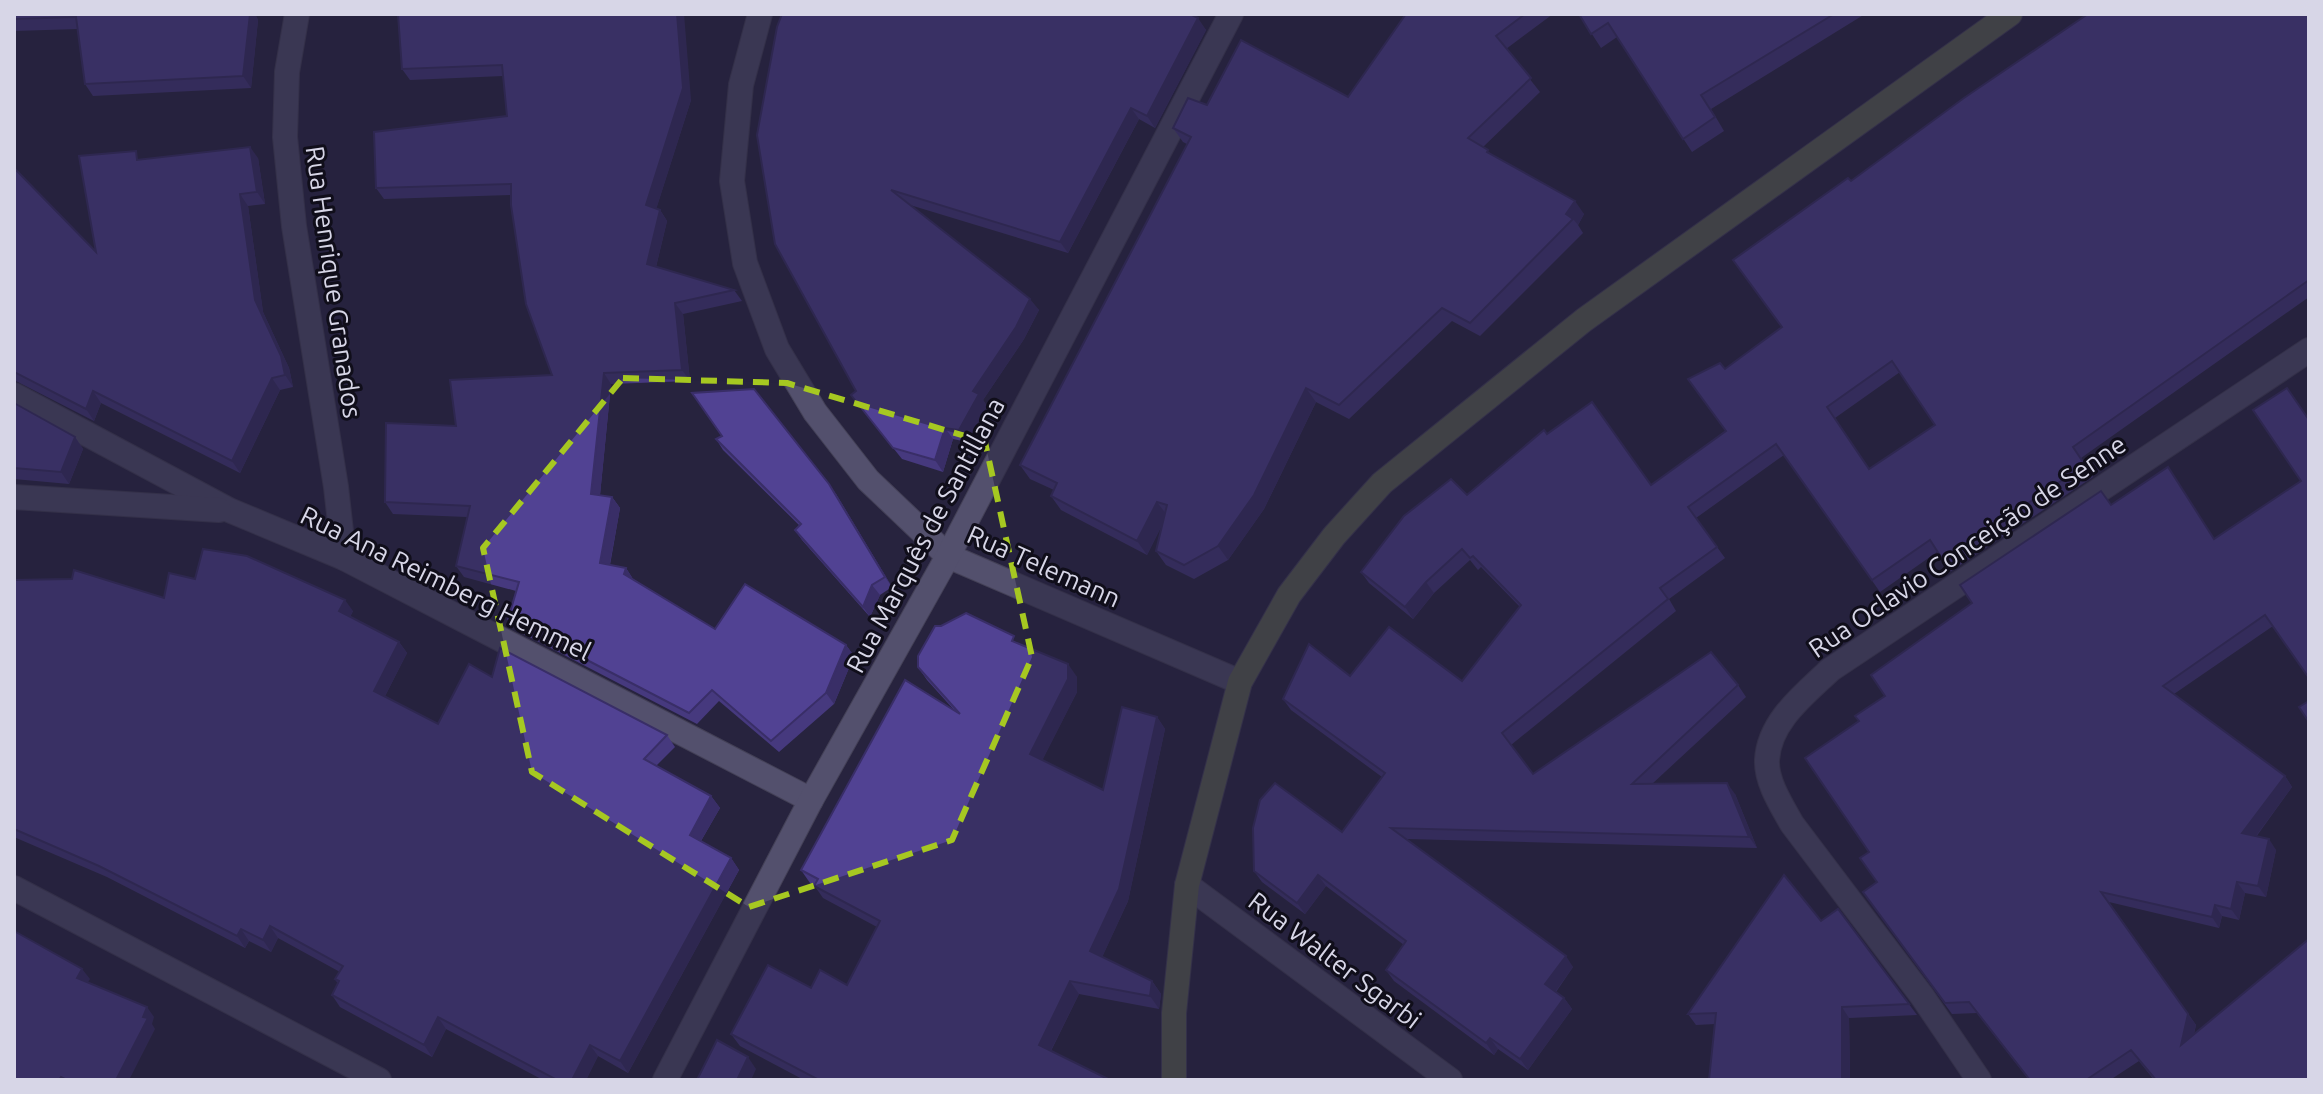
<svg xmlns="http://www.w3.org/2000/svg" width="2323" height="1094" viewBox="0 0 2323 1094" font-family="Ubuntu,sans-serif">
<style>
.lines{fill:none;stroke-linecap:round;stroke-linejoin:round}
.street-casing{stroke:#444157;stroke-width:26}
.secondary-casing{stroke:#444157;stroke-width:26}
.street{stroke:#53506d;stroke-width:24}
.secondary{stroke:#606651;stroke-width:24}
.wall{fill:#46397e;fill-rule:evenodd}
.shaded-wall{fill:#392e67}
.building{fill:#514293;stroke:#392e67;stroke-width:2;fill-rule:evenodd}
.marked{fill:none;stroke:#a6c821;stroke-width:6;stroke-dasharray:16 10;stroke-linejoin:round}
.labels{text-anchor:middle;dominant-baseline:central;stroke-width:6;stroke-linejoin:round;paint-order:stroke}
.street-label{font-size:26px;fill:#d7d6e7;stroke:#100e1a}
</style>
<rect width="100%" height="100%" fill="#27233e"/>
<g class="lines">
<defs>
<g id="street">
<path d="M297 14 287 72 285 137 294 226 336 487 344 558"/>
<path d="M760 14 741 85 732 181 745 263 777 349 815 412 868 480 948 556 1240 682"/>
<path d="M14 395 229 510 344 558 811 800"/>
<path d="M14 497 219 510"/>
<path d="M1187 885 1450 1080"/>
<path d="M14 888 379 1080"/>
<path d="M665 1080 811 800 948 556 1231 14"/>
<path d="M1979 1080 1922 996 1792 824C1782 806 1766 782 1767 760 1769 721 1805 694 1830 670L2309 350"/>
</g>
<path id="secondary" d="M1174 1080V1013L1187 885 1240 682 1289 595 1334 536 1382 483 1584 320 2010 14"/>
</defs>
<use href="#street" class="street-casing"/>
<use href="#secondary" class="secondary-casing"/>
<use href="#street" class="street"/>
<use href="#secondary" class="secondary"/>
</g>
<g class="wall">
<path d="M14 14H255L258 20 251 88 93 96 85 84 78 29 14 31Z"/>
<path d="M398 14 691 100 656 209 660 210 667 221 656 267 734 290 742 301 683 314 690 381 611 384 600 495 612 497 620 508 610 565 626 568 633 579 715 629 846 645 854 656 834 704 779 752 719 701 697 724 516 630 508 619 516 591 464 577 456 566 467 517 393 514 385 502 456 426 552 375 511 195 384 199 376 188 507 116 503 76 410 80 402 69Z"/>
<path d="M1406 14H1553L1506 49 1540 92 1483 147 1492 155 1584 214 1578 225 1583 233 1480 336 1452 321 1349 419 1316 402 1264 509 1228 560 1194 579 1166 565 1156 551 1163 523 1147 555 1061 510 1051 496 1054 490 1030 479 1020 465 1187 144 1183 142 1173 128 1207 105 1348 97Z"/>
<path d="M1579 14H1865L1711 109 1724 131 1692 152 1617 37 1601 48Z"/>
<path d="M2309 14V297L2081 458 2093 477 1951 571 1937 552 1880 592 1784 455 1696 518 1725 558 1669 599 1676 611 1511 745 1533 774 1738 685 1746 697 1652 784 1735 794 1757 848 1407 839 1573 967 1556 992 1564 998 1572 1009 1528 1070 1498 1049 1494 1055 1394 981 1386 970 1404 945 1326 886 1305 914 1262 882 1254 871 1342 832 1382 777 1291 710 1283 699 1350 676 1462 681 1520 607 1481 567 1478 570 1470 560 1434 593 1413 619 1369 583 1361 572 1467 495 1547 434 1651 485 1725 431V369L1782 327 1851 181ZM1900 372 1935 425 1869 469 1835 418Z"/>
<path d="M1195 17 1206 30 1155 128 1139 119 1068 253 910 205 1039 310 1024 339 983 400 987 406 967 442 953 439 943 472 902 459 851 395 856 391 775 244Z"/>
<path d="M258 158 265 204 248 206 263 312 289 368 293 387 280 390 240 473 101 403 94 421 14 380V168L96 252 142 160Z"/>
<path d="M14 403 75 437 83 449 69 484 14 479Z"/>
<path d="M2309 419V678L2273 626 2174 694 2285 776 2292 787 2256 837 2276 850 2266 897 2245 893 2239 920 2222 916 2219 928 2109 902 2196 1025 2194 1034 2309 1080H2154L2139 1061 2110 1080H2029L1977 1013 1952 1014 1863 892 1877 882 1869 852 1859 721 1885 696 2111 505 2215 539 2301 481Z"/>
<path d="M716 439 836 494 892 587 880 595 870 617 802 540 795 530 800 526 723 450Z"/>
<path d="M14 552 15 554V580L164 598 353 611 350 617 399 642 407 653 385 696 438 724 492 677 667 735 675 747 656 766 711 796 720 808 701 841 731 858 739 870 628 1073 598 1056 586 1080H543L446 1029 432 1057 340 1007 332 995 338 984 335 979 340 972 278 938 271 952 249 941 245 948 107 877 14 837Z"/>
<path d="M1019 644 1077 677V692L1042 760 1103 790 1157 717 1165 729 1128 901 1102 957 1152 981 1161 994 1159 1009 1079 994 1051 1051 1110 1080H804L740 1046 731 1034 811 988 847 985 877 927 823 898 814 885 810 883 801 870 955 711 927 680 918 667Z"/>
<path d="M1838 909 1917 1015 1849 1018 1850 1080H1709L1715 1024 1696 1025 1688 1014Z"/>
</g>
<g class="shaded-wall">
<path d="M250 14H255L258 20 251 88 243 76Z"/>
<path d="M677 14H684L691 100 654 216 646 205Z"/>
<path d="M1198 18 1206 30 1155 128 1147 116Z"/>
<path d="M1131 108 1139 119 1068 253 1060 242Z"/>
<path d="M250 147 258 158 265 204 257 192Z"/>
<path d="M240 194 248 206 263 312 289 368 293 387 285 375 255 300Z"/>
<path d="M1575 201 1584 214 1578 225 1573 219 1566 214Z"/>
<path d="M660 210 667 221 654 275 647 264Z"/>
<path d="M1030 299 1039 310 1024 339 983 400 987 406 967 442 959 430 973 391Z"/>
<path d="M675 303 683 314 690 381 682 370Z"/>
<path d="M604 373 611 384 599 505 591 494Z"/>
<path d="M272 378 280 390 240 473 232 461Z"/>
<path d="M1306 388 1316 402 1264 509 1228 560 1218 546Z"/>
<path d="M93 391 101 403 94 421 86 409Z"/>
<path d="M945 428 953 439 943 472 935 460Z"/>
<path d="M75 437 83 449 69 484 61 472Z"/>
<path d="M829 484 836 494 892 587 885 577Z"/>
<path d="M612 497 620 508 608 574 600 563Z"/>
<path d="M1157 502 1167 515 1147 555 1137 541Z"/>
<path d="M14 552 15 554V592L14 590Z"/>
<path d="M626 568 633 579 624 574Z"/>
<path d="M1426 582 1434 593 1413 619 1405 607Z"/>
<path d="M872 585 880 595 870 617 863 607Z"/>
<path d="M345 600 353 611 347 622 339 611Z"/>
<path d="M399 642 407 653 382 702 374 691Z"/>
<path d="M846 645 854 656 834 704 826 693Z"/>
<path d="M1068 664 1077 677V692L1039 767 1030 754Z"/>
<path d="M1157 717 1165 729 1128 901 1099 964 1090 951Z"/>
<path d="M2285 776 2292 787 2250 844 2242 833Z"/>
<path d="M1727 783 1735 794 1757 848 1749 837Z"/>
<path d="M711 796 720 808 698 846 690 835Z"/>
<path d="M2269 839 2276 850 2266 897 2258 886Z"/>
<path d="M731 858 739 870 628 1073 620 1061Z"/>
<path d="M1318 875 1326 886 1305 914 1297 903Z"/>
<path d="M2237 882 2245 893 2239 920 2231 909Z"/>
<path d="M2215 905 2222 916 2219 928 2212 917Z"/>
<path d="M270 926 278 938 271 952 263 940Z"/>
<path d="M241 929 249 941 245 948 237 936Z"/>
<path d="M1566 956 1573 967 1553 995 1545 984Z"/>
<path d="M82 969 90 979 84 988 77 978Z"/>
<path d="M1070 981 1079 994 1047 1058 1039 1045Z"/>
<path d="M1152 981 1161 994 1159 1009 1150 996Z"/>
<path d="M1564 998 1572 1009 1528 1070 1520 1059Z"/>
<path d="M147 1007 154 1017 152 1024 155 1029 129 1080H116Z"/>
<path d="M1842 1007 1849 1018 1850 1080H1842Z"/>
<path d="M2188 1014 2196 1025 2188 1056 2181 1045Z"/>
<path d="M438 1017 446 1029 432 1057 424 1045Z"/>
<path d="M1490 1038 1498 1049 1494 1055 1486 1043Z"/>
<path d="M590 1045 598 1056 586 1080H572Z"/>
<path d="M748 1057 756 1069 751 1080H737Z"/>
</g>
<g class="building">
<path d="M14 14H250L243 76 85 84 76 17 14 19Z"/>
<path d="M398 14H677L683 88 646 205 660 210 647 264 734 290 675 303 682 370 604 373 591 494 612 497 600 563 626 568 624 574 715 629 745 584 846 645 826 693 771 741 712 690 689 713 508 619 519 582 456 566 470 506 385 502 386 423 456 426 450 380 552 375 526 304 511 205V184L376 188 374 132 507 116 502 65 402 69Z"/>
<path d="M782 14H1190L1198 18 1147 116 1131 108 1060 242 891 190 1030 299 1016 327 973 391 979 394 959 430 945 428 935 460 893 448 851 395 856 391 775 244 757 135 777 27Z"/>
<path d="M1406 14H1525L1496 36 1531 78 1468 138 1488 150 1487 152 1575 201 1566 214 1573 219 1470 323 1442 308 1339 405 1306 388 1254 495 1218 546 1184 565 1156 551 1167 505 1157 502 1137 541 1051 496 1057 483 1020 465 1191 137 1173 128 1188 98 1207 105 1241 40 1348 97Z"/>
<path d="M1579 14H1834L1701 95 1715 117 1683 139 1608 23 1591 34Z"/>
<path d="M2088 14H2309V280L2073 447 2085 465 1943 560 1930 540 1872 580 1776 444 1688 507 1717 547 1660 588 1668 599 1502 733 1533 774 1711 652 1738 685 1632 784 1727 783 1749 837 1391 828 1566 956 1545 984 1564 998 1520 1059 1490 1038 1486 1043 1386 970 1406 941 1318 875 1297 903 1254 871 1253 828 1260 800 1275 783 1342 832 1385 773 1283 699 1309 644 1350 676 1389 627 1462 681 1521 605 1473 556 1470 558 1462 549 1426 582 1405 607 1361 572 1404 516 1451 479 1467 495 1544 430 1547 434 1592 402 1651 485 1726 431 1688 379 1720 363 1725 369 1782 327 1733 260 1848 178 1851 181 1964 98ZM1892 361 1935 425 1869 469 1827 407Z"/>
<path d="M250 147 257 192 240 194 255 300 281 356 285 375 272 378 232 461 93 391 86 409 14 372V168L96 252 79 156 136 151 137 160Z"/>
<path d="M2287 388 2309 420V678L2265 615 2163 686 2285 776 2242 833 2269 839 2258 886 2237 882 2231 909 2215 905 2212 917 2101 892 2188 1014 2181 1045 2309 939V1080H2156L2131 1050 2086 1080H2030L1969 1002 1945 1003 1863 892 1877 882 1860 858 1869 852 1805 758 1859 721 1855 716 1885 696 1871 675 1972 603 1960 585 2101 491 2111 505 2168 467 2214 539 2301 481 2253 410Z"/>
<path d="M754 389 829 484 885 577 872 585 863 607 795 530 801 524 716 439 722 436 692 393Z"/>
<path d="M14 403 75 437 61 472 14 468Z"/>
<path d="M203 549 247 556 345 600 339 611 399 642 374 691 438 724 469 664 492 677 500 648 667 735 644 759 711 796 690 835 731 858 620 1061 590 1045 572 1080H557L438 1017 424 1045 332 995 339 981 335 979 343 966 270 926 263 940 241 929 237 936 99 866 14 829V580L72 579 74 570 164 598 169 573 195 579Z"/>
<path d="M966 613 1014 636 1012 641 1068 664V679L1030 754 1103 790 1122 707 1157 717 1119 889 1090 951 1152 981 1150 996 1070 981 1039 1045 1110 1080H819L731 1034 768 965 811 988 820 970 847 985 880 921 814 886 818 879 801 870 905 680 960 714 918 667V656L935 626H941Z"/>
<path d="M2309 701V722L2299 707Z"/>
<path d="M1784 875 1821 921 1838 909 1909 1004 1842 1007V1080H1709L1716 1013 1688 1014Z"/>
<path d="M14 931 82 969 77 978 147 1007 143 1017 148 1018 116 1080H67L61 1077 59 1080H14Z"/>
<path d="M717 1040 748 1057 737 1080H697Z"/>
</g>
<path d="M0 0H2323V1094H0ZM623 378 787 383 985 442 1032 657 952 840 749 907 532 772 483 548Z" fill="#27233e" fill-opacity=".55" fill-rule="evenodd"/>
<path class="marked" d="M623 378 787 383 985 442 1032 657 952 840 749 907 532 772 483 548Z"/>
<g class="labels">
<g class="street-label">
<text transform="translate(334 282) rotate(82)">Rua Henrique Granados</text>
<text transform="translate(925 535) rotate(-62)">Rua Marquês de Santillana</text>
<text transform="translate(1967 546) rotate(-34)">Rua Oclavio Conceição de Senne</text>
<text transform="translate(1044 566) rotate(24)">Rua Telemann</text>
<text transform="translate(446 583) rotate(26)">Rua Ana Reimberg Hemmel</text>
<text transform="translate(1335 960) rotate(37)">Rua Walter Sgarbi</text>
</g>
</g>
<rect width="2323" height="1094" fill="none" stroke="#d7d6e7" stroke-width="32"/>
</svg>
